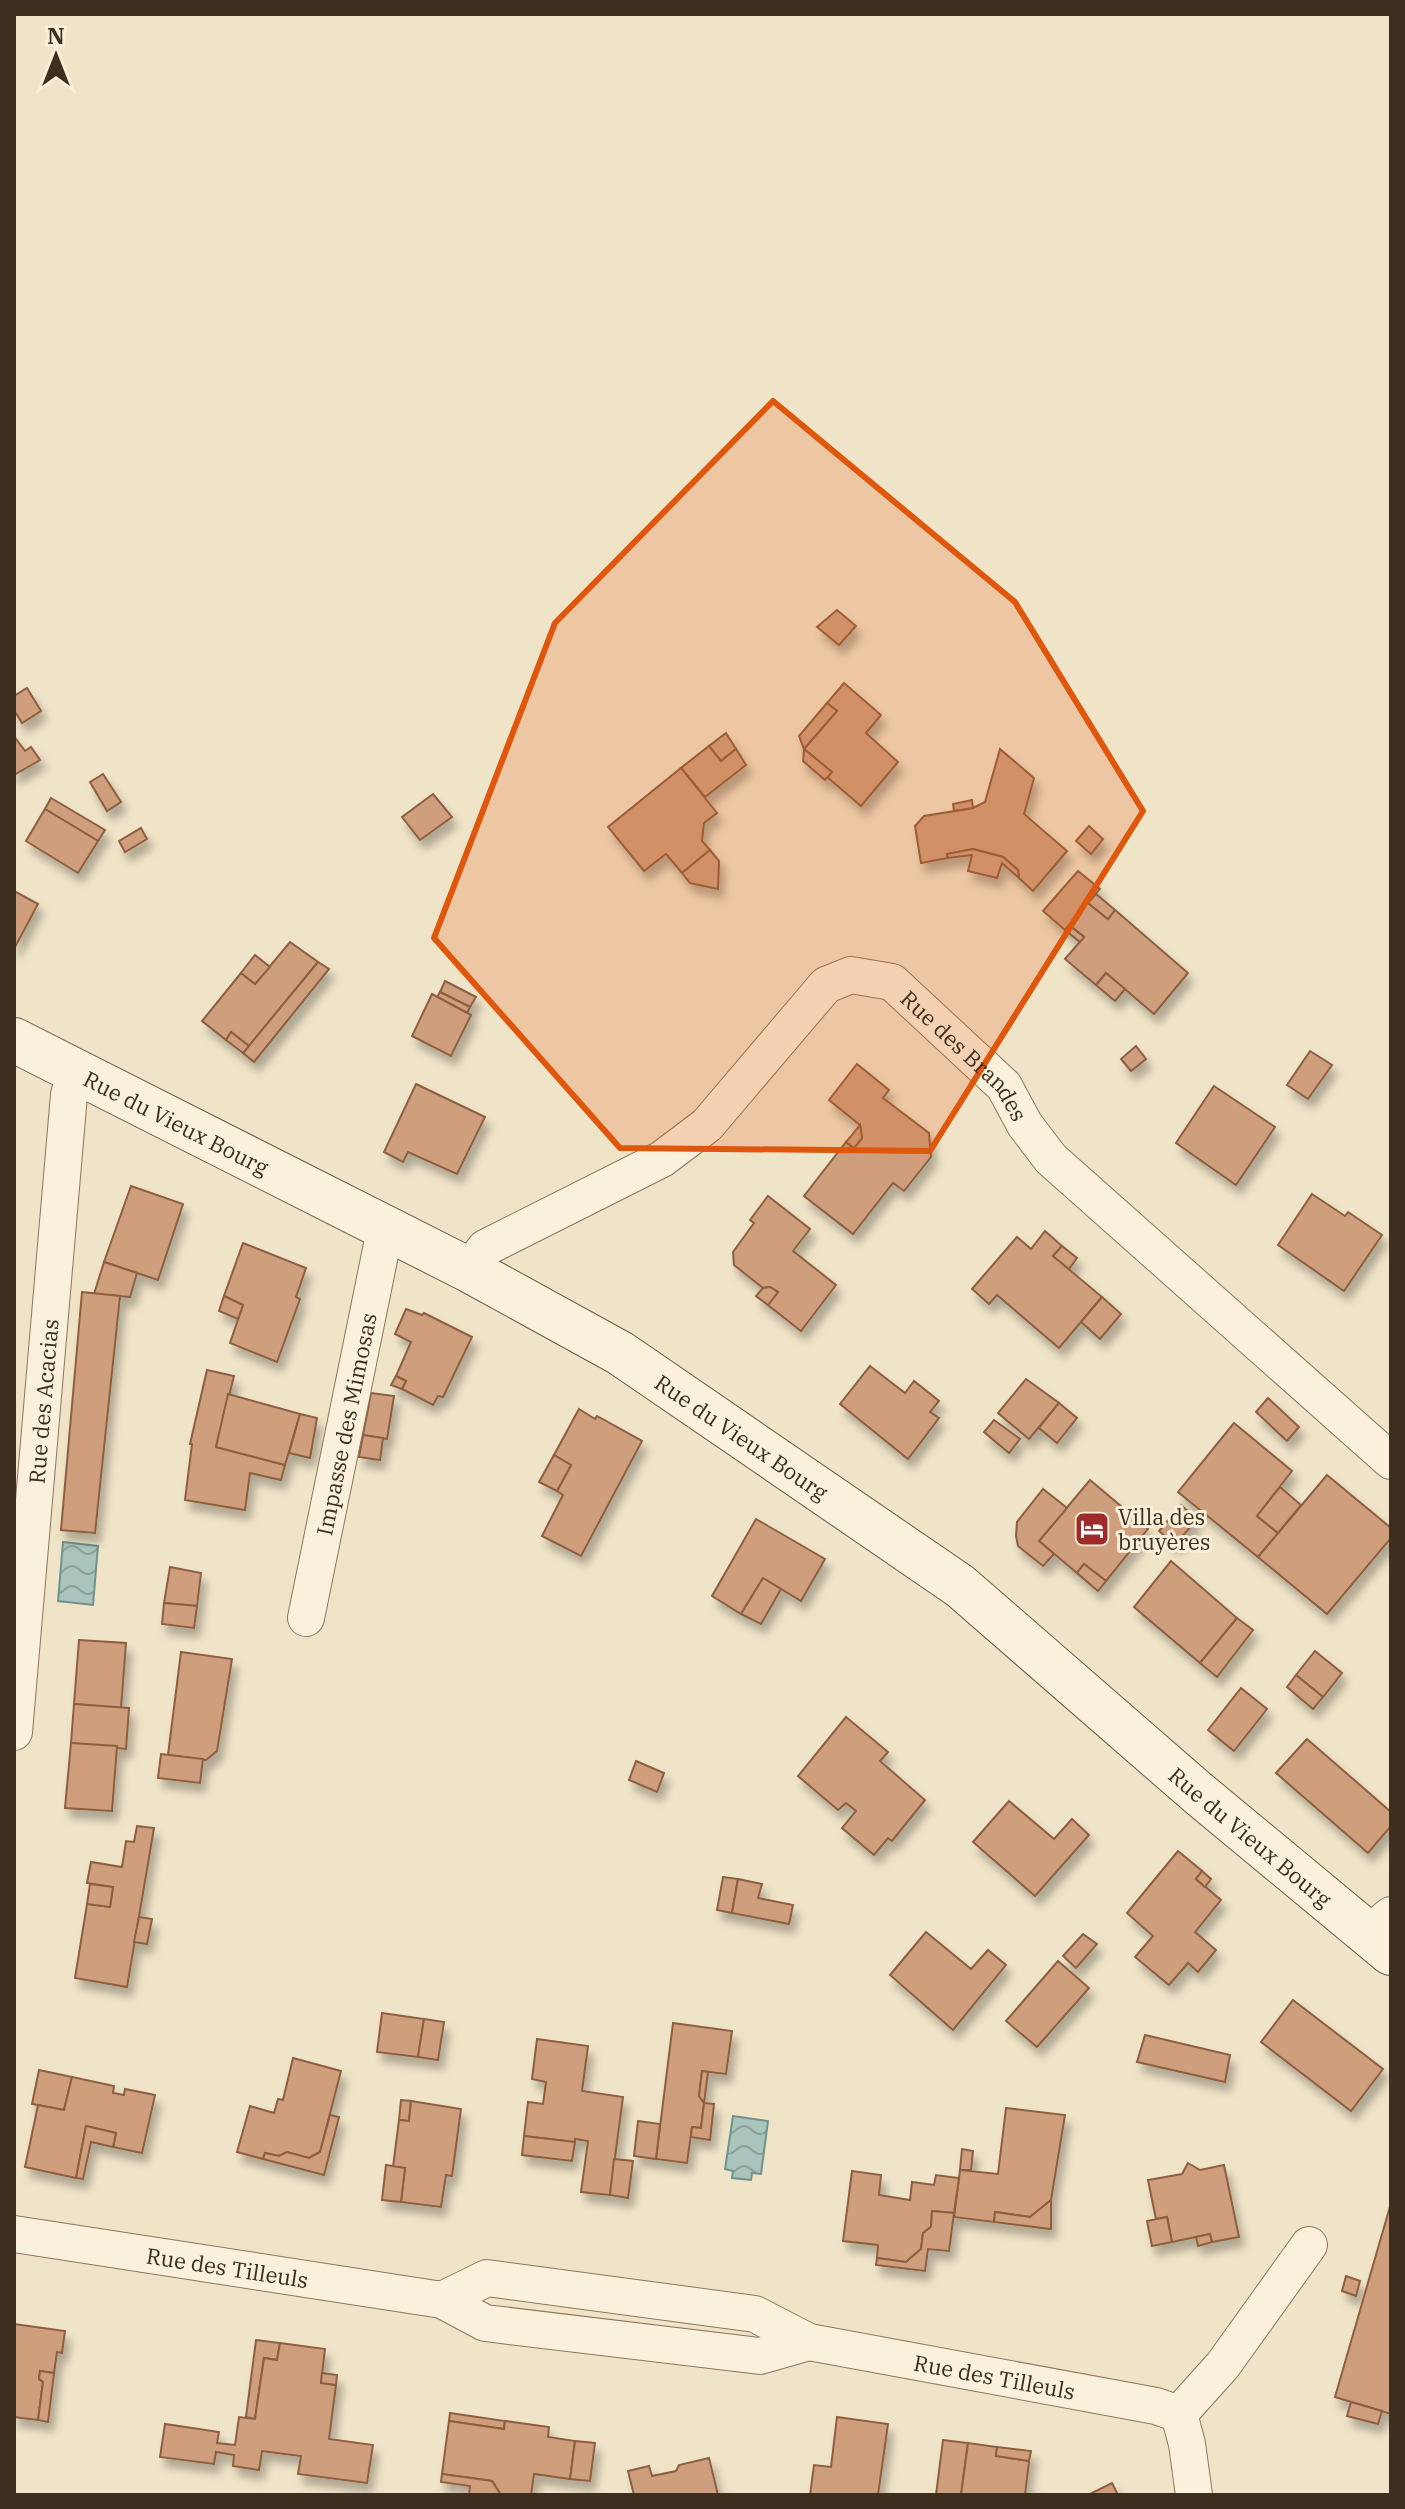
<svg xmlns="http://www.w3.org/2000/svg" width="1405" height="2509" viewBox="0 0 1405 2509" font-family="'IBM Plex Serif',serif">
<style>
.water{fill:url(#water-waves);stroke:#6f938a;stroke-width:2}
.building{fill:#cf9f7d;stroke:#8d5f41;stroke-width:2;filter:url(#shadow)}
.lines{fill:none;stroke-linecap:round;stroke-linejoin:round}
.street-casing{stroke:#8d765c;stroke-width:38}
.secondary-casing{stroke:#6f573f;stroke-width:46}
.street{stroke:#faf1dc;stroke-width:36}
.secondary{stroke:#faf1dc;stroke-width:44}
.marked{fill:#df570d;fill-opacity:0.2;stroke:#df570d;stroke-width:6;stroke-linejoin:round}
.labels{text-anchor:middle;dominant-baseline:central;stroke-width:6;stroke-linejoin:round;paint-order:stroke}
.street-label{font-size:22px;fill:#3d2e20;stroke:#f7eed8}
.poi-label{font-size:22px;fill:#3d2e20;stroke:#f7eed8;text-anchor:start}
</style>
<defs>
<pattern id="water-waves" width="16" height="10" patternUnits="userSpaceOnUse" patternTransform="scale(2)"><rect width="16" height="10" fill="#a9c4bc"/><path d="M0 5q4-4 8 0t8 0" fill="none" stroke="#8ba098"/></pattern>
<filter id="shadow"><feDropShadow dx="5" dy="9" stdDeviation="4" flood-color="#0004"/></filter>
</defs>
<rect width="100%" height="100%" fill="#f0e4c8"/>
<g class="water">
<path d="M63 1542 98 1546 93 1605 58 1601Z"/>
<path d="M733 2116 768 2121 761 2174 752 2173 751 2180 732 2178 733 2171 725 2169Z"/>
</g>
<g class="building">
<path d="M837 610 856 626 839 645 817 627Z"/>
<path d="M844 683 881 715 866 733 898 762 861 806 827 777 832 772 804 749 837 711 827 703Z"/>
<path d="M27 688 41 711 22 723 14 710V696Z"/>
<path d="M827 703 837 711 804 749 799 736Z"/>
<path d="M726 733 736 749 721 761 709 746Z"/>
<path d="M14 736 25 751 31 747 40 760 14 775Z"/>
<path d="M709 746 721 761 736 749 746 765 705 797 681 768Z"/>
<path d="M804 749 832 772 825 780 803 761Z"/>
<path d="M1000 749 1034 778 1024 814 1067 851 1033 891 1019 878 1018 870 1003 857 973 849 947 854 948 858 921 863 915 826 924 816 973 808 985 802Z"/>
<path d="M681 768 717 813 704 823 702 841 710 850 682 873 666 854 644 871 608 827Z"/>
<path d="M103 774 121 802 107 811 90 782Z"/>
<path d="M433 794 452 817 420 840 402 817Z"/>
<path d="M51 798 105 830 98 841 45 809Z"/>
<path d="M972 800 973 808 954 811 953 804Z"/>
<path d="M45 809 98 841 78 873 26 841Z"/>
<path d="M1089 826 1103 839 1091 854 1076 841Z"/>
<path d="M141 828 147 839 125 852 119 841Z"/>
<path d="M973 849 1003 857 1018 870 1019 878 1002 863 997 878 968 871 972 855 948 858 947 854Z"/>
<path d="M710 850 719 861 718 889 690 883 682 873Z"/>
<path d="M1078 871 1100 889 1088 903 1108 919 1115 910 1188 973 1154 1014 1106 973 1096 985 1065 959 1084 937 1069 925 1065 930 1043 911Z"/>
<path d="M14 891 38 904 14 949Z"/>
<path d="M1096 894 1115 910 1108 919 1088 903Z"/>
<path d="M1069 925 1084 937 1080 942 1065 930Z"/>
<path d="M290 942 318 962 249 1046 231 1032 226 1040 202 1021 241 973 255 984Z"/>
<path d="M255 955 270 967 255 984 241 973Z"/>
<path d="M318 962 329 969 254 1062 243 1053Z"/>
<path d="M1106 973 1125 989 1115 1001 1096 985Z"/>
<path d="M445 981 476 997 470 1007 440 992Z"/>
<path d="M440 992 470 1007 467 1013 437 997Z"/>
<path d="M432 994 471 1015 451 1056 412 1036Z"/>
<path d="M231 1032 249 1046 243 1053 226 1040Z"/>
<path d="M1136 1046 1146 1059 1131 1071 1121 1059Z"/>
<path d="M1310 1051 1332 1065 1308 1099 1287 1085Z"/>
<path d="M857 1064 889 1090 883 1098 929 1133 931 1157 904 1191 893 1183 853 1234 804 1196 846 1142 854 1148 862 1138 860 1125 829 1100Z"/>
<path d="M416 1084 485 1117 457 1174 408 1152 403 1162 384 1152Z"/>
<path d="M1214 1086 1275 1127 1236 1185 1176 1143Z"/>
<path d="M860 1125 862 1138 854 1148 846 1142Z"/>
<path d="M131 1186 183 1204 158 1280 104 1262Z"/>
<path d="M1312 1194 1345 1216 1348 1212 1382 1235 1344 1291 1278 1245Z"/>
<path d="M768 1196 810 1229 793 1251 836 1285 801 1331 768 1305 778 1292 770 1287 763 1288 734 1265 733 1252 754 1223 750 1220Z"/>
<path d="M1045 1231 1062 1246 1053 1256 1102 1297 1059 1348 997 1295 989 1304 972 1289 1017 1237 1031 1249Z"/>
<path d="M243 1243 306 1268 296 1297 300 1299 277 1362 230 1343 243 1305 224 1296Z"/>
<path d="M1062 1246 1077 1258 1069 1269 1053 1256Z"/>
<path d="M104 1262 137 1273 130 1297 94 1294Z"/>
<path d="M770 1287 778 1292 768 1305 756 1296 763 1288Z"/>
<path d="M82 1292 120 1296 95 1533 61 1530Z"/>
<path d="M224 1296 243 1305 238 1319 219 1311Z"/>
<path d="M1102 1297 1121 1314 1100 1339 1081 1322Z"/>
<path d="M406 1309 422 1315 424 1313 472 1337 443 1397 438 1396 433 1405 402 1389 406 1381 396 1376 411 1342 395 1334Z"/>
<path d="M870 1366 905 1393 914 1381 939 1401 930 1412 939 1418 908 1459 840 1404Z"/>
<path d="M207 1370 234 1376 216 1447 285 1465 281 1480 250 1473 245 1510 185 1500 192 1444H190Z"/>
<path d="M396 1376 406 1381 402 1389 391 1385Z"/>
<path d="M1026 1379 1059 1403 1029 1439 998 1413Z"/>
<path d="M371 1393 394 1396 387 1439 363 1435Z"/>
<path d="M228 1394 300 1414 285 1465 216 1447Z"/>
<path d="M1268 1398 1299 1427 1287 1441 1256 1412Z"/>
<path d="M1059 1403 1077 1418 1057 1443 1039 1428Z"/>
<path d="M579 1409 595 1419 597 1416 642 1441 581 1556 542 1536 563 1495 557 1491 571 1465 554 1455Z"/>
<path d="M300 1414 317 1418 310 1458 289 1453Z"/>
<path d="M994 1420 1020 1439 1009 1453 984 1432Z"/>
<path d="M1234 1423 1292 1471 1257 1516 1278 1533 1258 1557 1178 1492Z"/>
<path d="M363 1435 383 1438 380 1460 359 1457Z"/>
<path d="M554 1455 571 1465 557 1491 539 1482Z"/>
<path d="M1327 1475 1391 1528V1538L1327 1614 1258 1557Z"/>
<path d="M1090 1480 1148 1529 1106 1581 1084 1564 1077 1573 1039 1541Z"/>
<path d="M1280 1487 1301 1505 1278 1533 1257 1516Z"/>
<path d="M1043 1489 1067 1508 1039 1541 1054 1554 1043 1566 1018 1546 1016 1536 1017 1522Z"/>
<path d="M1181 1505 1197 1519 1175 1545 1159 1531Z"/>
<path d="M756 1519 825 1559 801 1601 763 1578 741 1614 712 1596Z"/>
<path d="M1171 1561 1237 1618 1200 1663 1134 1607Z"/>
<path d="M1084 1564 1106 1581 1098 1591 1077 1573Z"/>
<path d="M170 1567 201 1573 197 1606 164 1603Z"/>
<path d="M763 1578 781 1589 761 1624 741 1614Z"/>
<path d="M164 1603 197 1606 194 1628 162 1624Z"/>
<path d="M1237 1618 1253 1630 1217 1677 1200 1663Z"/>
<path d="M79 1640 126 1643 121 1708 74 1704Z"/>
<path d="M1315 1651 1342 1673 1323 1697 1296 1675Z"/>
<path d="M181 1652 232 1659 217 1751 206 1760 168 1755Z"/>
<path d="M1296 1675 1323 1697 1313 1709 1287 1687Z"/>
<path d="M1241 1688 1267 1709 1234 1751 1208 1730Z"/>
<path d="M74 1704 129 1708 126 1749 71 1743Z"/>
<path d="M846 1717 888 1752 880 1761 925 1800 892 1841 888 1838 874 1855 842 1828 856 1811 846 1803 838 1810 798 1776Z"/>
<path d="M1307 1739 1391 1812V1826L1368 1853 1276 1773Z"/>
<path d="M71 1743 117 1746 112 1811 65 1808Z"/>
<path d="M161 1754 203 1759 200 1783 158 1778Z"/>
<path d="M636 1761 664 1773 657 1792 629 1780Z"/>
<path d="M1009 1801 1054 1839 1072 1819 1089 1835 1035 1896 973 1842Z"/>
<path d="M137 1826 154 1828 127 1987 75 1978 87 1904 110 1907 113 1887 87 1883 91 1862 122 1867 126 1841 134 1842Z"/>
<path d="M1178 1851 1202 1871 1196 1879 1221 1900 1195 1932 1216 1950 1198 1972 1188 1963 1169 1985 1135 1957 1153 1936 1127 1913Z"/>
<path d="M1202 1871 1211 1879 1205 1887 1196 1879Z"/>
<path d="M723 1877 738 1879 732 1913 717 1910Z"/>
<path d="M738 1879 762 1884 758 1898 793 1905 789 1924 732 1913Z"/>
<path d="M90 1884 113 1887 110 1907 87 1904Z"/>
<path d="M139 1917 152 1919 147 1944 134 1942Z"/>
<path d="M926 1932 971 1969 988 1950 1006 1965 953 2030 890 1975Z"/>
<path d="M1083 1934 1097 1944 1076 1968 1063 1956Z"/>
<path d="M1058 1961 1089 1988 1037 2047 1006 2021Z"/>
<path d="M1293 2000 1383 2069 1351 2111 1261 2042Z"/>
<path d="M382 2013 424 2019 418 2057 377 2052Z"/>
<path d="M424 2019 444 2022 438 2060 418 2057Z"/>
<path d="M673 2023 732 2031 726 2074 702 2071 699 2096 704 2103 701 2128 692 2127 687 2163 656 2159Z"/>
<path d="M1145 2035 1230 2055 1225 2082 1137 2062Z"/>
<path d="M537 2039 588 2046 582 2091 623 2097 610 2195 581 2192 588 2141 575 2139V2142L524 2136 528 2102 543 2104 546 2082 532 2079Z"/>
<path d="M293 2058 341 2071 320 2152 309 2158 287 2152 279 2156 265 2153 263 2159 237 2152 250 2106 274 2113 278 2099 283 2100Z"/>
<path d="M39 2070 72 2077 64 2110 32 2104Z"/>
<path d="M702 2071 708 2072 704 2103 699 2096Z"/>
<path d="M72 2077 114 2086 113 2093 124 2095 125 2089 155 2095 142 2153 113 2147 116 2133 86 2126 76 2178 25 2167 38 2105 64 2110Z"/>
<path d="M401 2100 411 2101 409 2121 399 2120Z"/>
<path d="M411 2101 461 2109 452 2176 446 2175 441 2207 401 2202 405 2168 393 2167 399 2120 409 2121Z"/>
<path d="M704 2103 714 2104 710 2140 691 2137 692 2127 701 2128Z"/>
<path d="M1006 2108 1065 2115 1051 2200 1030 2217 995 2212 994 2222 954 2217 960 2170 998 2174Z"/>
<path d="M330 2115 339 2117 324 2175 263 2159 265 2153 279 2156 287 2152 309 2158 320 2152Z"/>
<path d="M638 2121 660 2124 656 2159 634 2156Z"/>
<path d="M86 2126 116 2133 113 2147 91 2142 83 2179 76 2178Z"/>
<path d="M524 2136 575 2142 572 2161 522 2155Z"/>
<path d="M962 2149 973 2151 971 2170H960Z"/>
<path d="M614 2159 633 2161 628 2198 610 2195Z"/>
<path d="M1188 2163 1200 2170 1224 2165 1239 2237 1212 2242 1210 2234 1172 2242 1167 2217 1156 2219 1148 2180 1182 2174Z"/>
<path d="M386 2165 405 2168 401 2202 382 2200Z"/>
<path d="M852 2171 881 2175 879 2195 910 2200 912 2182 934 2185 936 2175 959 2178 954 2213 932 2211 931 2227 923 2233 921 2249 906 2262 877 2258 878 2245 843 2241Z"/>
<path d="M1051 2200V2229L994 2222 995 2212 1030 2217Z"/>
<path d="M1391 2203V2414L1335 2397Z"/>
<path d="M932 2211 954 2213 949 2251 928 2249 925 2271 876 2265 877 2258 906 2262 921 2249 923 2233 931 2227Z"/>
<path d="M1167 2217 1172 2242 1152 2246 1147 2221Z"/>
<path d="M1210 2234 1212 2242 1198 2246 1196 2237Z"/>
<path d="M1346 2276 1360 2281 1356 2296 1342 2291Z"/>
<path d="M14 2324 65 2331 62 2353 57 2352 54 2373 40 2371 39 2379 43 2382 38 2420 14 2417Z"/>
<path d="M256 2340 280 2343 277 2360 264 2358 255 2419 246 2417Z"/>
<path d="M280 2343 325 2349 321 2383 336 2385 329 2439 373 2445 367 2483 298 2474 301 2456 262 2451 259 2470 233 2466 234 2455 216 2452 214 2464 160 2457 165 2424 219 2432 217 2443 235 2445 239 2417 255 2419 264 2358 277 2360Z"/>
<path d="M40 2371 54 2373 48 2422 38 2420 43 2382 39 2379Z"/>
<path d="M322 2373 337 2375 336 2385 321 2383Z"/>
<path d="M1351 2402 1382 2411 1378 2424 1347 2416Z"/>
<path d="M450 2413 505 2421 504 2429 449 2421Z"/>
<path d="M837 2417 888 2424 878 2495H810L814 2465 831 2467Z"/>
<path d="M449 2421 504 2429 505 2421 549 2427 548 2437 575 2441 570 2479 534 2474 531 2495H501L492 2481 442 2474Z"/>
<path d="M943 2440 968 2443 961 2495H936Z"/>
<path d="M575 2441 595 2443 590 2481 570 2479Z"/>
<path d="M968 2443 997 2447 996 2456 1029 2461 1025 2495H961Z"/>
<path d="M997 2447 1031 2451 1029 2461 996 2456Z"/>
<path d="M709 2458 718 2495H634L628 2471 649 2466 652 2476 676 2471 679 2465Z"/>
<path d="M442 2474 492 2481 501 2495H469L470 2486 441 2482Z"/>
<path d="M1112 2483 1118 2495H1088Z"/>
</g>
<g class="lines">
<defs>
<g id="street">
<path id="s1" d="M469 1270 485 1248 662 1159 707 1125 826 985 851 975 892 982 1004 1086 1025 1125 1051 1159 1391 1461"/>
<path id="s2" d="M306 1618 385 1230"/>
<path id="s3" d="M14 1732 69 1095 75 1071"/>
<path d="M1369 1933 1391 1915"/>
<path id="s4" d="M14 2234 442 2300 485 2323 760 2356 809 2342"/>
<path id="s5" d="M442 2300 487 2278 755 2314 809 2342 1156 2406 1179 2414 1187 2444 1194 2495"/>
<path d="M1179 2414 1223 2365 1309 2245"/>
</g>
<g id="secondary">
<path id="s6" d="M14 1040 469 1270 620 1353 960 1586 1198 1793 1391 1953"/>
</g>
</defs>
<use href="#street" class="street-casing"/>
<use href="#secondary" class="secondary-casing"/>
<use href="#street" class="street"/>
<use href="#secondary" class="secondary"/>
</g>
<path class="marked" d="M773 401 1015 602 1143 811 930 1151 620 1148 434 938 555 623Z"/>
<defs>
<symbol id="hotel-square" viewBox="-11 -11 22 22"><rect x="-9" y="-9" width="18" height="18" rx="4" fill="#9e2a2b" stroke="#f7eed8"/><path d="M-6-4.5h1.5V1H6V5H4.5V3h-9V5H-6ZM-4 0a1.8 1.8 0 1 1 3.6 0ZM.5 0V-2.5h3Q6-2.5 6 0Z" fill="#fff"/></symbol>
</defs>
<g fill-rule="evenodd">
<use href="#hotel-square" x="1072" y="1509" width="40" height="40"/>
</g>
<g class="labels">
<g class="street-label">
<text stroke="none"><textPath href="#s1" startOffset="638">Rue des Brandes</textPath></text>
<text stroke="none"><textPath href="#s6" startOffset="182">Rue du Vieux Bourg</textPath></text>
<text stroke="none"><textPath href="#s3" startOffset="332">Rue des Acacias</textPath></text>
<text stroke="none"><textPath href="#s2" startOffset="198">Impasse des Mimosas</textPath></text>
<text stroke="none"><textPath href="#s6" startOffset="830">Rue du Vieux Bourg</textPath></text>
<text stroke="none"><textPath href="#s6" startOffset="1478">Rue du Vieux Bourg</textPath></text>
<text stroke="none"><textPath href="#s4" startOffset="216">Rue des Tilleuls</textPath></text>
<text stroke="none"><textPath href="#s5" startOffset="570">Rue des Tilleuls</textPath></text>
</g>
<g class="poi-label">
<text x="1118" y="1516">Villa des<tspan x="1118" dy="25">bruyères</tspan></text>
</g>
</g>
<rect width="1405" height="2509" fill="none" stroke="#3d2e20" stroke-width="32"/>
<g transform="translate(56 56)" stroke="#f7eed8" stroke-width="6" paint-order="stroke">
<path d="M0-6L14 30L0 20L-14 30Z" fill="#3d2e20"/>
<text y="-12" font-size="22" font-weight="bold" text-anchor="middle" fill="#3d2e20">N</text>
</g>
</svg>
